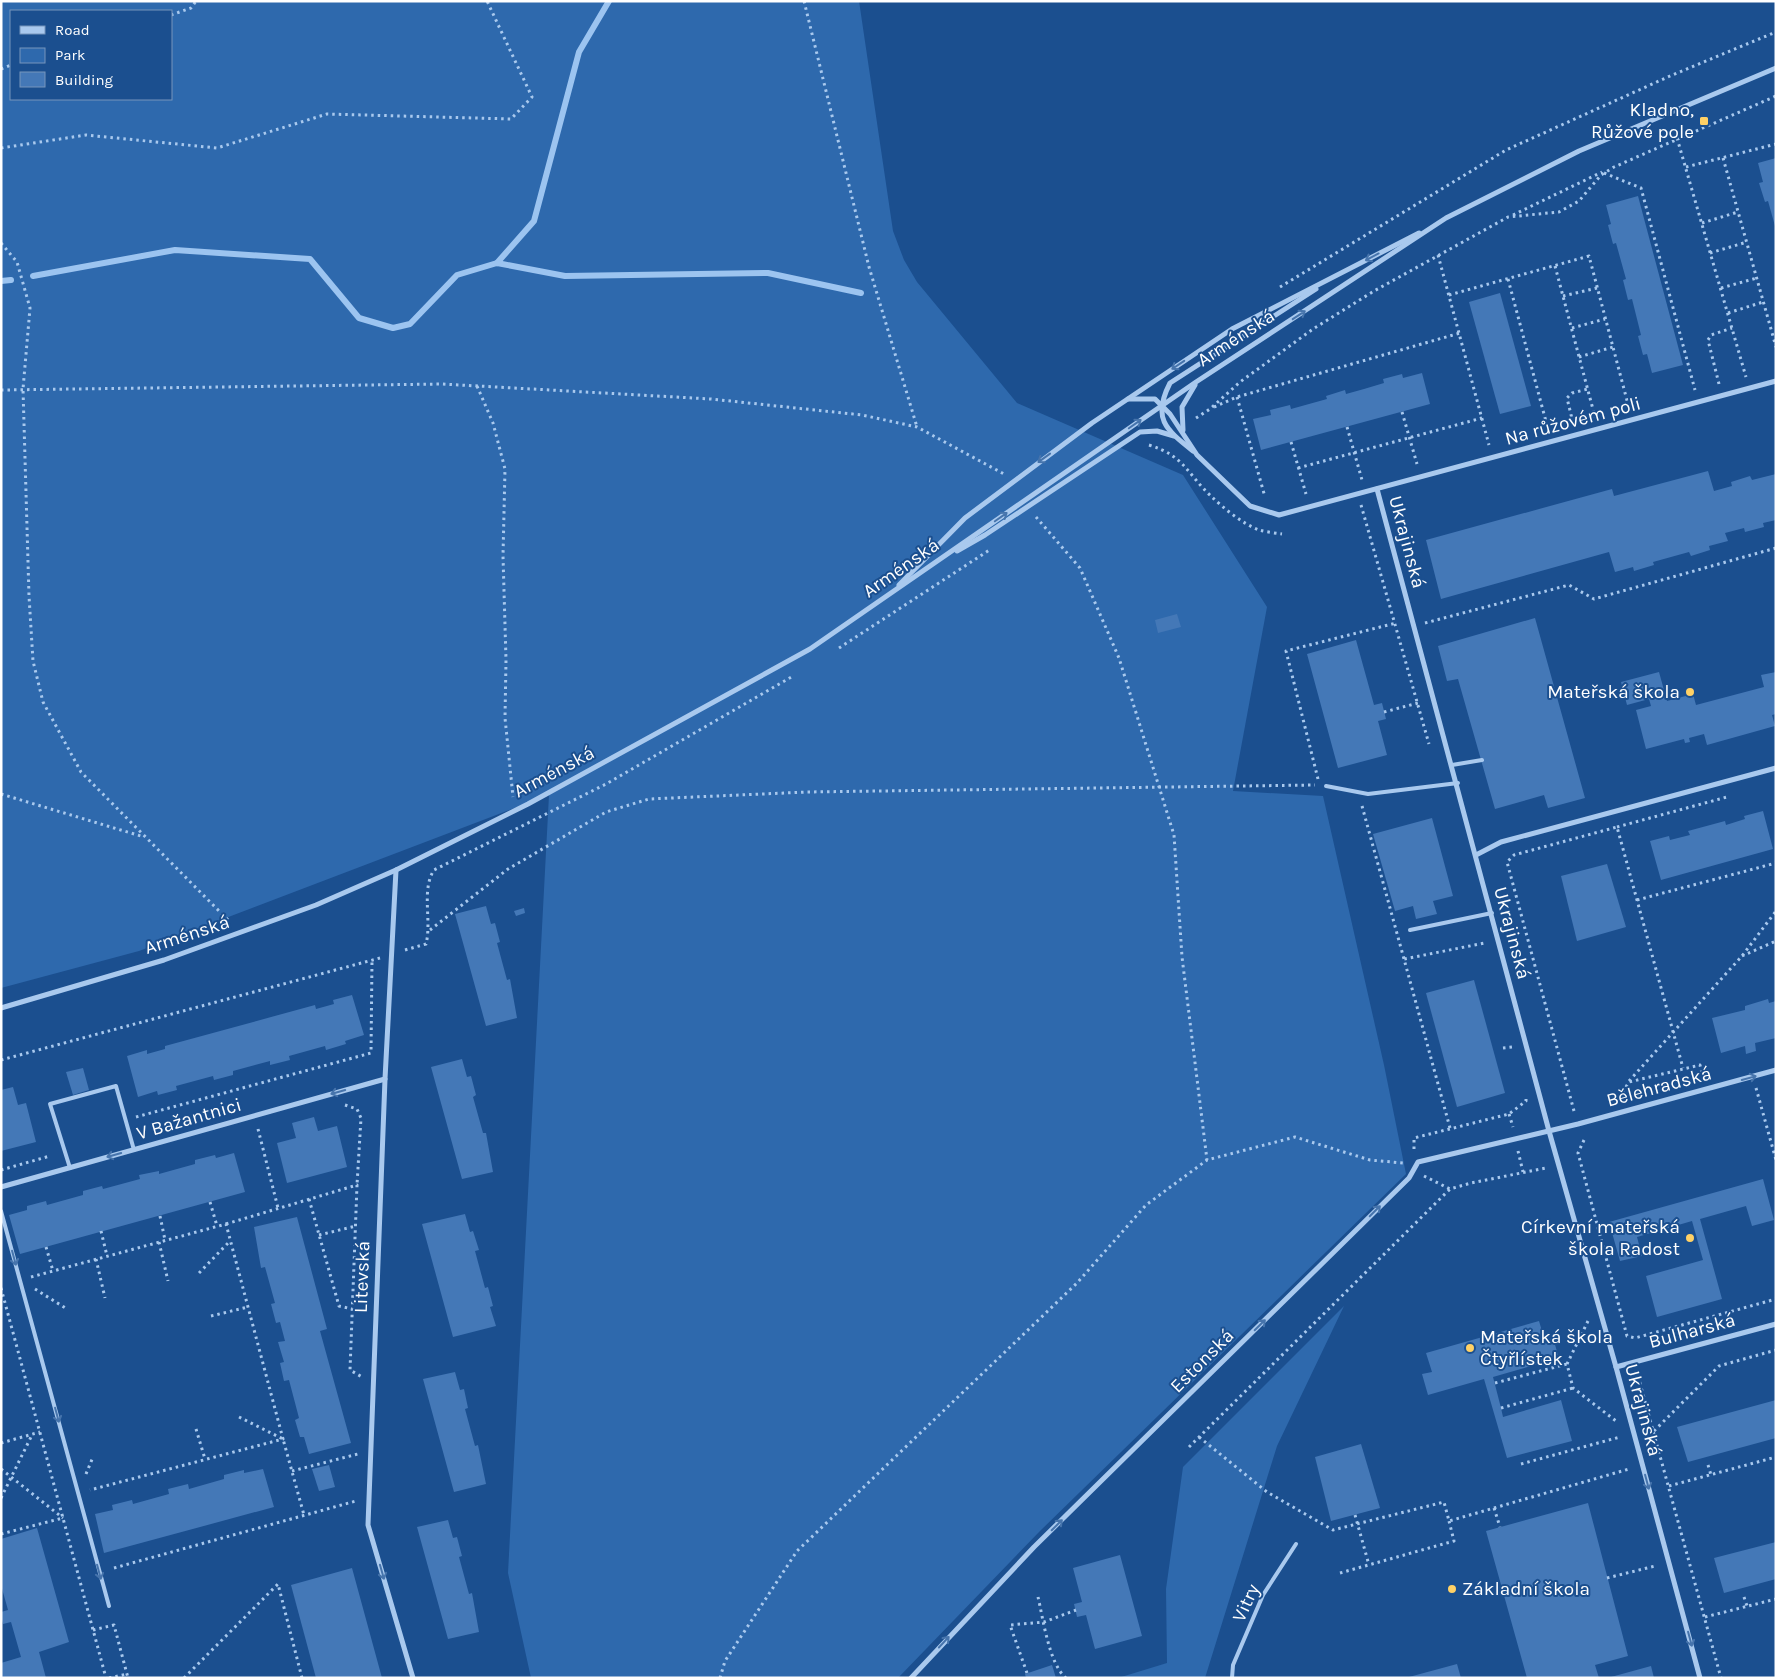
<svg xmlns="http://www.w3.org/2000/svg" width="1777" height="1679" viewBox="0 0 1777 1679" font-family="Karla,sans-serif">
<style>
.green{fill:#2e69ad;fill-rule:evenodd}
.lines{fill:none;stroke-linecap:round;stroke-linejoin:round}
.stream{stroke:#9cc4f0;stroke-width:6}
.building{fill:#4478b7}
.path{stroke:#a9c9ee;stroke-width:3;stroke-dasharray:2.5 4;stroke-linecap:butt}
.service{stroke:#a9c9ee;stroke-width:4}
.minor{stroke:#a9c9ee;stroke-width:5}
.oneway{stroke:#4674ac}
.poi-dot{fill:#ffd166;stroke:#1b4f8f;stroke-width:2}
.labels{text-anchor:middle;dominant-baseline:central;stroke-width:4;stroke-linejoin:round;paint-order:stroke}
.poi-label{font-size:19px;fill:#fff;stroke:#1b4f8f;text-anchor:end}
.street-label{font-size:19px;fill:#fff;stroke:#1b4f8f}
</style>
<rect width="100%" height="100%" fill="#1b4f8f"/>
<g class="green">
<path d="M1 1H859L893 231 904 260 917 282 1017 403 1183 475 1267 607 1233 791 1323 796 1384 1065 1406 1174 1040 1531 898 1678H531L508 1573 549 795 139 951 1 988ZM11 11H171V99H11Z"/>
<path d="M1344 1306 1277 1446 1205 1678H1118L1167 1663 1166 1589 1183 1467Z"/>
</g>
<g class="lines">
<g class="stream">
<path d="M497 263 534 221 579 52 609 1"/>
<path d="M33 276 175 250 310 259 359 318 393 328 410 324 457 275 497 263 565 276 768 273 861 293"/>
<path d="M1 281 11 280"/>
</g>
</g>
<g class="building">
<path d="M1776 158V226H1775L1768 201 1765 202 1759 183 1763 182 1758 163Z"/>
<path d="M1638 196 1683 365 1652 373 1647 354 1643 355 1638 336 1641 335 1632 299 1628 300 1623 280 1626 279 1616 243 1613 244 1608 225 1611 224 1606 205Z"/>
<path d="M1500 293 1531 406 1500 414 1469 302Z"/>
<path d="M1422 373 1430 404 1261 450 1253 419 1271 415 1270 410 1290 405 1291 409 1327 399 1326 396 1345 390 1346 394 1364 389 1384 383 1383 379 1402 374 1403 378Z"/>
<path d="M1708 471 1714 491 1732 486 1731 482 1750 476 1752 480 1776 474V520L1763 523 1764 527 1745 532 1744 528 1725 533 1728 541 1709 546 1710 550 1691 556 1689 552 1653 562 1654 565 1634 571 1633 567 1615 572 1609 552 1441 599 1426 540 1612 489 1614 496Z"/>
<path d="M1177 614 1181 627 1158 633 1155 620Z"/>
<path d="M1535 618 1585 798 1548 808 1544 795 1495 809 1458 679 1447 681 1438 646Z"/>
<path d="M1356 640 1374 705 1382 703 1386 719 1378 721 1387 755 1338 768 1307 654Z"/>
<path d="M1659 672 1667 701 1693 694 1696 705 1764 687 1761 675 1776 672V714L1772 715 1775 726 1707 745 1704 734 1689 738 1690 742 1685 743 1684 739 1646 749 1636 710 1651 706 1649 699 1627 705 1621 682Z"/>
<path d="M1763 811 1773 849 1661 880 1650 841 1669 836 1670 840 1690 835 1688 831 1725 821 1726 825 1745 819 1744 816Z"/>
<path d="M1432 818 1453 896 1433 901 1437 914 1416 919 1413 906 1395 911 1373 834Z"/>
<path d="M1607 864 1626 927 1577 941 1561 876Z"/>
<path d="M486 906 491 924 495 923 500 942 497 943 507 980 510 979 517 1018 486 1026 455 914Z"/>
<path d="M524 908 525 913 516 916 514 911Z"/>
<path d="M1474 980 1505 1093 1457 1107 1426 993Z"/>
<path d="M352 995 364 1035 345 1041 346 1044 326 1050 325 1046 289 1056 290 1060 270 1065V1061L233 1071V1075L214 1080 213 1076 176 1086 177 1090 158 1095 157 1091 138 1097 127 1056 147 1050V1054L165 1049V1046L315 1005 316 1009 334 1004 333 1000Z"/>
<path d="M1768 999 1769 1003 1776 1001V1038L1755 1043 1756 1051 1746 1054 1745 1046 1721 1053 1712 1018 1745 1010V1006Z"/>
<path d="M462 1059 467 1077 471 1076 476 1095 473 1097 483 1133H486L493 1172 462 1179 431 1067Z"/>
<path d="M83 1068 89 1090 73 1095 66 1072Z"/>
<path d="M13 1087 18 1105 26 1103 36 1142 1 1151V1090Z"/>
<path d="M314 1117 318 1131 337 1126 347 1167 287 1183 277 1143 296 1138 292 1123Z"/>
<path d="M234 1153 245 1192 20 1254 9 1215 27 1210V1206L46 1201 47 1205 83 1195V1191L102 1186 103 1189 140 1179 139 1175 159 1171V1174L195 1164V1160L215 1155 216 1158Z"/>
<path d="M1763 1179 1774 1220 1752 1226 1746 1206 1700 1219 1722 1299 1657 1317 1646 1276 1703 1260 1692 1221 1637 1237 1642 1256 1620 1261 1609 1222Z"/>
<path d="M465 1214 470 1232 473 1231 479 1250 475 1251 485 1288 488 1287 493 1306 490 1307 496 1326 453 1337 422 1224Z"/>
<path d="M297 1217 327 1329 320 1331 351 1443 309 1454 304 1437H300L295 1420 299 1418 289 1380 284 1381 280 1363 284 1362 278 1342 285 1341 280 1322 276 1323 271 1304 275 1303 265 1267 261 1268 254 1227Z"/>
<path d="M1539 1321 1545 1341 1553 1338 1559 1358 1493 1377 1501 1408 1503 1417 1561 1400 1572 1441 1507 1458 1484 1379 1428 1395 1422 1374 1432 1372 1426 1353Z"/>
<path d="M455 1372 460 1390 464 1389 468 1408 465 1409 475 1446 478 1445 486 1484 454 1492 423 1379Z"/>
<path d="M1776 1400V1438L1688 1462 1677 1427Z"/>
<path d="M1361 1444 1380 1508 1331 1521 1315 1457Z"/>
<path d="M329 1465 335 1487 319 1491 312 1469Z"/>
<path d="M263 1469 274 1507 104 1553 95 1514 113 1510 112 1505 132 1500 133 1504 169 1494 168 1489 188 1484 189 1489 224 1479V1475L244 1470V1473Z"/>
<path d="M1588 1503 1628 1656 1595 1665 1599 1678H1527L1486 1531Z"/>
<path d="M448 1520 453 1538 457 1537 462 1556 459 1557 469 1594 472 1593 479 1632 448 1639 417 1527Z"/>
<path d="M37 1528 69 1642 39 1652 46 1678H1V1663L21 1657 11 1622 3 1624 1 1615V1612L8 1610 1 1585V1539Z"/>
<path d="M1776 1542V1579L1724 1593 1714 1558Z"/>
<path d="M1120 1555 1142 1636 1095 1649 1086 1615 1077 1617 1074 1604 1082 1602 1073 1568Z"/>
<path d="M352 1568 382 1678H316L291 1585Z"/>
<path d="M1457 1664 1461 1678H1409V1677Z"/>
<path d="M1052 1665 1056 1678H1026L1025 1674Z"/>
<path d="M1651 1666 1654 1678H1611V1677Z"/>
</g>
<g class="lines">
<g class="path">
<path d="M804 1 869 267 917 427"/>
<path d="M171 15 191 8 196 1"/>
<path d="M1 69 11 65"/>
<path d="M1677 138 1746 377"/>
<path d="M1 148 86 135 217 148 327 114 511 119 532 97 487 1"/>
<path d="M1723 158 1776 347"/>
<path d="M1686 167 1776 144"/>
<path d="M1604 173 1641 188 1695 390"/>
<path d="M1513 215 1602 172"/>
<path d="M1702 223 1738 212"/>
<path d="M1 243 17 262 30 308 23 389 29 596 33 661 43 702 81 772 230 922"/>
<path d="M1710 253 1747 242"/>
<path d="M1438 255 1489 445"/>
<path d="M1555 266 1595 417"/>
<path d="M1508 279 1548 429"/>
<path d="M1280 287 1506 150 1670 76 1776 32"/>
<path d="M1721 288 1757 278"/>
<path d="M1449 295 1589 256 1629 408"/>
<path d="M1563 296 1597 288"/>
<path d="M1728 313 1763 302"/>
<path d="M1572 328 1605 319"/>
<path d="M1579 357 1613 347"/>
<path d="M1719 384 1708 340 1711 335 1732 328"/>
<path d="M477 386 493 423 505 469 503 556 506 660 505 718 513 797"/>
<path d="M1 390 442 384 711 399 862 415 917 427 1004 474"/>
<path d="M1237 397 1265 497"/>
<path d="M1214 407 1237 397 1460 333"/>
<path d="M1402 412 1417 464"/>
<path d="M1196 418 1210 409 1240 382 1313 329 1374 291 1508 217 1559 212 1579 201 1601 175 1614 167 1776 96"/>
<path d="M1573 423 1567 398 1572 393 1588 389"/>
<path d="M1347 427 1362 480"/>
<path d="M1291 442 1306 494"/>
<path d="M1149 445C1185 456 1187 474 1211 496 1223 508 1243 524 1259 530 1266 532 1275 533 1282 534"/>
<path d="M1298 468 1482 418"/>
<path d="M1361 505 1429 744"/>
<path d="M1036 517 1080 568 1119 658 1174 835 1182 957 1207 1160"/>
<path d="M1425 623 1569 585 1594 599 1776 548"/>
<path d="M839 648 991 549"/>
<path d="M1384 712 1418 703"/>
<path d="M1318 779 1286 651 1396 623"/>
<path d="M1 794 144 837"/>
<path d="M1362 806 1404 959"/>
<path d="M1617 827 1727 797"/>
<path d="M1637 900 1776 863"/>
<path d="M430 930 508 869 606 812 649 799 807 792 1315 785"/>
<path d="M405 950 426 944C432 921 421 890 434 870L606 784 793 676"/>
<path d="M1742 956 1776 941"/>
<path d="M1503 1048 1512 1047"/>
<path d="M1 1060 380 958"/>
<path d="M1629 1081 1742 956 1776 911"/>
<path d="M1756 1088 1776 1160"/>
<path d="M1619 1098 1629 1082 1700 1065 1703 1078"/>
<path d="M345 1105 357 1109 361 1118 357 1185"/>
<path d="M1574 1111 1507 862 1514 855 1617 827 1683 1068"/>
<path d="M1509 1114 1513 1127"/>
<path d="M136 1117 371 1053 372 960"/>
<path d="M1450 1128 1404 959 1485 943"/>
<path d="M258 1129 278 1208"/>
<path d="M1584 1140 1578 1153 1627 1336 1635 1338 1776 1299"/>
<path d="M1414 1149V1138L1509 1114 1526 1101V1099"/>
<path d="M1518 1151 1523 1172"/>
<path d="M1 1170 50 1156"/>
<path d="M1424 1176 1450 1189"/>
<path d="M309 1199 339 1306 352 1309"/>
<path d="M210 1202 217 1226"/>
<path d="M160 1216 165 1240"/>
<path d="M226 1224 357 1185 350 1370 362 1377"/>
<path d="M101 1231 107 1256"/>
<path d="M319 1235 356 1226"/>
<path d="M159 1242 168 1281"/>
<path d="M46 1247 53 1271"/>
<path d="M96 1259 105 1298"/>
<path d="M199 1273 230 1241"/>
<path d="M31 1277 226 1224 283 1439 90 1490"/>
<path d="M1 1288 106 1678"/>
<path d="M35 1289 67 1309"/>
<path d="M211 1316 248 1307"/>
<path d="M1588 1321 1567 1364 1573 1388 1616 1421"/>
<path d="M1638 1376 1721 1678"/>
<path d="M1495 1383 1567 1364"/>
<path d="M1501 1408 1573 1388"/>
<path d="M239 1417 283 1439 304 1515"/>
<path d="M196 1429 205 1459"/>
<path d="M1654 1431 1719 1366 1776 1350"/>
<path d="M1199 1437 1267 1492 1333 1530 1444 1502 1449 1521 1629 1469"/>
<path d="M1 1443 40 1432"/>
<path d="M1189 1447 1450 1189 1471 1183 1546 1168"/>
<path d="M1521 1464 1620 1437"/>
<path d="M1708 1465 1711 1475"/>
<path d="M1 1469 63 1518"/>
<path d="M292 1471 358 1454"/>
<path d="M86 1474 93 1457"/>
<path d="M1669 1486 1776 1457"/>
<path d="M1 1498 32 1435"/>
<path d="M1494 1508 1500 1527"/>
<path d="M1355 1515 1369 1565"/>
<path d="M1 1534 63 1518"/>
<path d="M114 1568 356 1501"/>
<path d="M1340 1573 1454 1541 1449 1521"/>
<path d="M1607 1578 1655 1566"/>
<path d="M1038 1597C1043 1618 1049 1664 1066 1678"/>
<path d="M1744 1597 1747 1606"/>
<path d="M1705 1617 1776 1599"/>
<path d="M93 1630 114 1625 128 1678"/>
<path d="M1027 1673 1010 1625 1044 1622 1076 1610"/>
<path d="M109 1678 127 1674"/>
<path d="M184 1678 278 1584 302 1678"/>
<path d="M720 1678 725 1661 797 1551 1077 1283 1146 1205 1207 1160 1295 1137 1370 1160 1403 1163"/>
</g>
<g class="service">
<path d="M1452 765 1482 760"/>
<path d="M1326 786 1368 794 1458 783"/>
<path d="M1410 930 1492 913"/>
<path d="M70 1168 50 1104 116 1086 134 1150"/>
<path d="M1 1211 109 1606"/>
<path d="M1232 1678 1233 1665 1263 1595 1296 1544"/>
</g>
<g class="minor">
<path d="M1128 399H1155L1170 414 1197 455 1250 506 1279 515 1776 381"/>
<path d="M1183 430 1182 407 1195 385"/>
<path d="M1193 451C1165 429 1152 418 1170 383L1316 289"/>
<path d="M1377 489 1549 1131 1616 1367 1700 1678"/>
<path d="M957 551 985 535 1140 432 1157 431 1174 436"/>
<path d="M899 585 965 518 1092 423 1232 329 1419 233"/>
<path d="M1476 855 1501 842 1776 768"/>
<path d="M396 870 385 1079 368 1525 413 1678"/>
<path d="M1 1008 164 960 316 905 396 870 528 804 810 649 1196 382 1446 218 1579 151 1776 68"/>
<path d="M1 1187 385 1079"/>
<path d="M1616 1367 1776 1324"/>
<path d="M911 1678 1034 1547 1409 1178 1418 1162 1578 1124 1776 1070"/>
</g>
</g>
<defs><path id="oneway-shaft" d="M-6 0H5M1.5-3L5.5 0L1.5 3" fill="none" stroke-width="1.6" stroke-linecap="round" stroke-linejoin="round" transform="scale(1.25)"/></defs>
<g class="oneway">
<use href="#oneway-shaft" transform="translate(1372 257) rotate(152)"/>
<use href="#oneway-shaft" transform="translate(1299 315) rotate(-33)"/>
<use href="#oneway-shaft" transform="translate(1178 365) rotate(146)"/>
<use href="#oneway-shaft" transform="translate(1135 424) rotate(-35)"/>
<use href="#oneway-shaft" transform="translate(1044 458) rotate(144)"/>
<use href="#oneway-shaft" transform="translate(1001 517) rotate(-35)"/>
<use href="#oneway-shaft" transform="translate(1749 1078) rotate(-15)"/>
<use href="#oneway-shaft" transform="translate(338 1092) rotate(164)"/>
<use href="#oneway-shaft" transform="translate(114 1155) rotate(164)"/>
<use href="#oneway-shaft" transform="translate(1375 1211) rotate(-45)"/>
<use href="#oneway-shaft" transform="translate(14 1258) rotate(75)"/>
<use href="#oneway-shaft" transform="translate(1260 1325) rotate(-45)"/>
<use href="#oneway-shaft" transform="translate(57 1415) rotate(75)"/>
<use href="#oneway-shaft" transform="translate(1647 1482) rotate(75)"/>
<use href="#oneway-shaft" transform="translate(1057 1525) rotate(-45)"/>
<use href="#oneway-shaft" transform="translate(99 1572) rotate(75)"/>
<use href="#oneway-shaft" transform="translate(382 1572) rotate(74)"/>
<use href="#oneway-shaft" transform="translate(1690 1639) rotate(75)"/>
<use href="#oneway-shaft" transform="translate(944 1642) rotate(-47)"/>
</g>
<g class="poi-dot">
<rect x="1699" y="116" width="10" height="10" rx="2.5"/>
<circle cx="1690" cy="692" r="5"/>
<circle cx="1690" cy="1238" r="5"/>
<circle cx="1470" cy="1348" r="5"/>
<circle cx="1452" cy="1589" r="5"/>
</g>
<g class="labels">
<g class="poi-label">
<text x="1694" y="110">Kladno,<tspan x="1694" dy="22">Růžové pole</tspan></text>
<text x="1680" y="692">Mateřská škola</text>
<text x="1680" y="1227">Církevní mateřská<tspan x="1680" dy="22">škola Radost</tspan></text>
<text x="1480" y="1337" text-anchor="start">Mateřská škola<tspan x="1480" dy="22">Čtyřlístek</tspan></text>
<text x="1462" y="1589" text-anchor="start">Základní škola</text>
</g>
<g class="street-label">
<text transform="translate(1236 338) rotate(-33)">Arménská</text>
<text transform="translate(1573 421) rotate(-15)">Na růžovém poli</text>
<text transform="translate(1407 542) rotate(75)">Ukrajinská</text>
<text transform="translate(901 568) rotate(-35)">Arménská</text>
<text transform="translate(554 772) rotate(-28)">Arménská</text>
<text transform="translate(1512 933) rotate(75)">Ukrajinská</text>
<text transform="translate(187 935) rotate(-18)">Arménská</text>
<text transform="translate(1659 1087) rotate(-15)">Bělehradská</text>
<text transform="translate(189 1119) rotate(-16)">V Bažantnici</text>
<text transform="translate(362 1277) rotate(-88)">Litevská</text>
<text transform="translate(1692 1331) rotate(-15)">Bulharská</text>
<text transform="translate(1202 1361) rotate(-45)">Estonská</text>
<text transform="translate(1643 1410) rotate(75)">Ukrajinská</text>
<text transform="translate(1246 1603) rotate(-65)">Vitry</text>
</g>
</g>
<rect width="1777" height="1679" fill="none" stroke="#ffffff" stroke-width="5"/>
<rect x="10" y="10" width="162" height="90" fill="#1b4f8f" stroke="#7695bc"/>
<rect x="20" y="26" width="25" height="8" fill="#a9c9ee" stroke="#7695bc"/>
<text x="55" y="35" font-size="15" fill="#ffffff">Road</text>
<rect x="20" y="48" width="25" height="15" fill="#2e69ad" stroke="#7695bc"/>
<text x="55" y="60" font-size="15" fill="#ffffff">Park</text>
<rect x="20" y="72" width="25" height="15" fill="#4478b7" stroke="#7695bc"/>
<text x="55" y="85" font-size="15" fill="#ffffff">Building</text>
</svg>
